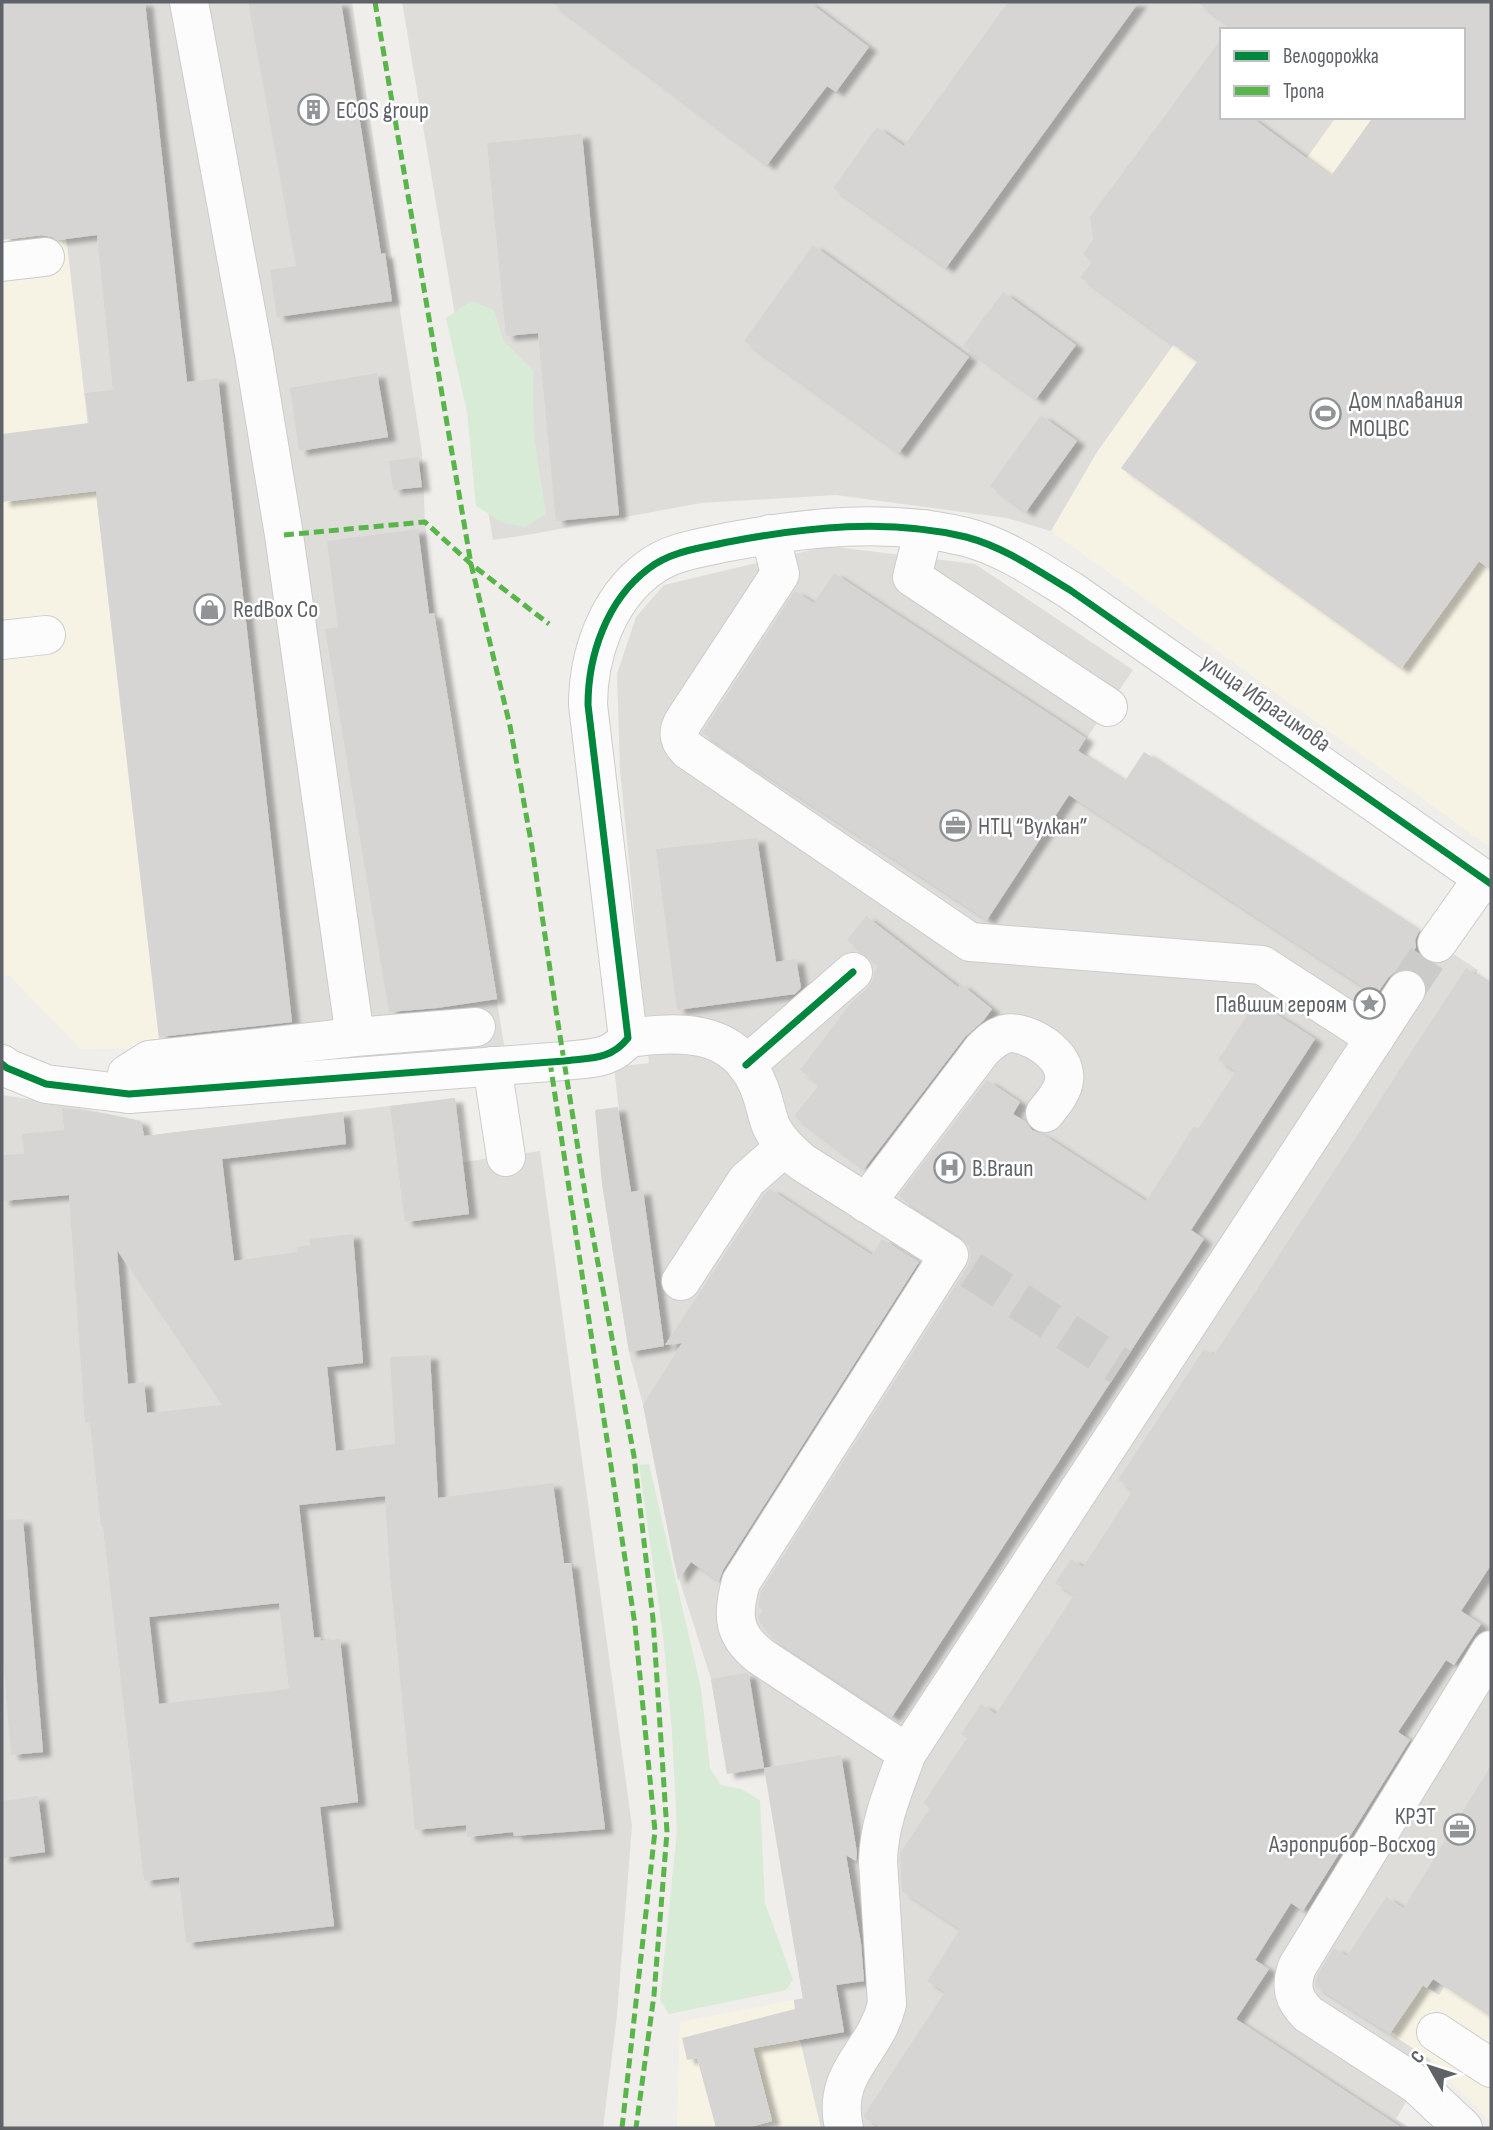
<svg xmlns="http://www.w3.org/2000/svg" width="1493" height="2130" viewBox="0 0 1493 2130" font-family="'Sofia Sans Condensed',sans-serif">
<style>
.commercial{fill:#f7f3e4}
.industrial{fill:#dfddda}
.green{fill:#d8ebd6}
.building{fill:#d6d5d3;fill-rule:evenodd;filter:url(#shadow)}
.lines{fill:none;stroke-linecap:round;stroke-linejoin:round}
.minor-tunnel{stroke:#cbcbca;stroke-width:38;stroke-dasharray:38 19;stroke-linecap:butt}
.minor-casing{stroke:#cbcccc;stroke-width:40}
.minor{stroke:#fdfcfc;stroke-width:38}
.quiet{stroke:#58b549;stroke-width:5;stroke-dasharray:10 5;stroke-linecap:butt}
.cycleway-casing{stroke:#fff;stroke-width:11}
.cycleway{stroke:#00873e;stroke-width:7}
.labels{text-anchor:middle;dominant-baseline:central;stroke-width:5;stroke-linejoin:round;paint-order:stroke}
.poi-label{font-size:24px;fill:#5f6368;stroke:#fff;text-anchor:start}
.street-label{font-size:24px;fill:#5f6368;stroke:#fff}
</style>
<defs>
<filter id="shadow"><feDropShadow dx="8" dy="4.5" stdDeviation="2" flood-color="#0004"/></filter>
</defs>
<rect width="100%" height="100%" fill="#efeeea"/>
<g class="commercial">
<path d="M2 2H39L160 1048 81 1049 10 976H2Z"/>
<path d="M1419 2H1491V848L1051 531 1097 452 1336 117H1463V30H1399Z"/>
<path d="M1491 1915V2123L1431 2060 1390 2034 1413 2000 1357 1942 1439 1995Z"/>
<path d="M794 2000 800 2040 821 2128H677L680 2022Z"/>
</g>
<g class="industrial">
<path d="M39 2H352L422 452 425 522 434 613 505 1051 163 1074Z"/>
<path d="M402 2H1419L1399 30H1222V117H1336L1097 452 1051 531 1007 518 836 495 701 503 527 535 493 540Z"/>
<path d="M828 546 975 564 1133 670 1078 751 1125 781 1144 752 1478 970 1475 975 1491 985V1915L1439 1995 1357 1942 1413 1999 1391 2034 1431 2060 1396 2119 1410 2128H821L800 2040 794 2000 803 1998 765 1768 727 1774 711 1679 674 1563 643 1405 629 1352 602 1184 619 1111 614 1067 649 1063 620 770 617 674 636 617 664 585Z"/>
<path d="M2 1095 61 1104 141 1121 144 1136 455 1098 463 1162 540 1151 632 1826 617 2015 603 2128H2Z"/>
</g>
<g class="green">
<path d="M471 301 494 310 503 340 533 370 534 437 546 514 525 527 503 523 476 506 467 412 446 318Z"/>
<path d="M649 1464 701 1688 710 1768 721 1785 741 1789 760 1800 765 1903 793 1980 786 1990 669 2014 660 2000 677 1831 672 1732 663 1635 639 1465Z"/>
</g>
<g class="building">
<path d="M2 2H145L187 382 218 378 292 1022 159 1037 96 491 2 502V434L89 423 85 393 113 390 97 235 58 240 53 237 42 235 2 240Z"/>
<path d="M248 2H341L381 254 385 253 392 301 277 317 270 270 296 266Z"/>
<path d="M551 2H809L869 47 836 92 827 86 767 165Z"/>
<path d="M1008 2H1139L946 268 833 188 877 127 904 146Z"/>
<path d="M1197 2H1491V570L1479 561 1401 669 1121 468 1197 362 1080 277 1092 262 1083 254 1093 239 1090 217 1222 38V117H1251L1331 176 1373 117H1463V30H1235Z"/>
<path d="M582 134 619 515 556 521 538 333 506 336 487 143Z"/>
<path d="M813 245 969 357 899 453 744 341Z"/>
<path d="M1003 292 1076 345 1036 399 963 346Z"/>
<path d="M377 373 388 437 299 451 290 388Z"/>
<path d="M1041 415 1077 441 1026 512 990 486Z"/>
<path d="M418 457 422 487 393 490 389 461Z"/>
<path d="M418 529 429 614 434 613 497 999 437 1008 389 1012 325 629 338 627 327 541Z"/>
<path d="M834 573 1086 738 1078 751 1125 781 1144 752 1419 931 1415 940 1416 947 1401 969 1396 971 1388 978 1376 995 1069 795 987 920 702 733 795 591 814 603Z"/>
<path d="M757 838 776 962 796 959 801 988 795 994 677 1010 656 849Z"/>
<path d="M866 916 958 987 961 984 992 1009 984 1020 965 1037 864 1169 794 1116 819 1085 800 1070 851 1003 868 988 873 980 874 972 879 965 847 940Z"/>
<path d="M1466 968 1491 985V1565L1461 1611 1481 1624 1454 1665 1446 1660 1398 1732 1410 1740 1303 1911 1291 1903 1255 1960 1269 1969 1236 2019 1402 2128H881L865 2118 864 2115 945 1992 927 1981 960 1929 902 1891 900 1853 930 1808 923 1804 967 1738 961 1734 981 1704 996 1714 1074 1595 1055 1583 1071 1559 1083 1567 1133 1490 1118 1480 1204 1349 1214 1355Z"/>
<path d="M1256 1001 1315 1039 1191 1230 1204 1239 892 1717 773 1639 760 1623 758 1617 763 1610 758 1607 761 1591 968 1266 971 1255 968 1244 961 1237 906 1202 899 1195 987 1080 1020 1102 1013 1114 1026 1122 1032 1130 1044 1135 1146 1201 1194 1126 1198 1129 1236 1071 1218 1060Z"/>
<path d="M455 1098 469 1214 405 1222 390 1106Z"/>
<path d="M618 1107 631 1192 643 1190 664 1346 629 1352 602 1184 595 1110Z"/>
<path d="M62 1108 102 1113 141 1121 144 1136 343 1112 346 1144 222 1159 234 1261 297 1252 296 1247 310 1245 309 1239 353 1234 363 1363 327 1367 336 1451 395 1444 390 1357 430 1355 438 1498 553 1483 564 1563H571L605 1829 514 1836 513 1832 467 1837 466 1825 415 1830 390 1575 385 1496 299 1505 314 1638 321 1637V1641L340 1639 358 1802 320 1807 334 1926 186 1943 179 1877 144 1881 103 1526H101L90 1422 85 1423 69 1195 2 1201V1155L24 1154 22 1134 64 1130ZM117 1250 214 1393 222 1405 147 1413 144 1382 128 1384ZM279 1603 289 1689 159 1704 149 1617Z"/>
<path d="M770 1189 872 1255 882 1239 919 1262 723 1570 719 1581 691 1562 678 1580 643 1405 682 1343 665 1345 764 1195Z"/>
<path d="M23 1519 43 1752 11 1755 2 1645V1520Z"/>
<path d="M746 1673 749 1675 764 1768 727 1774 711 1679Z"/>
<path d="M841 1755 857 1853 856 1861 846 1855 861 1944 864 1981 836 1985 844 2032 753 2048 772 2121 746 2128H716L697 2058 687 2060 682 2038 795 2009 794 2000 803 1999 764 1768Z"/>
<path d="M1491 1765V2017L1433 1979 1427 1988 1423 1985 1390 2034 1315 1986 1317 1976 1334 1948 1347 1956 1386 1897 1404 1908Z"/>
<path d="M38 1796 45 1852 2 1858V1801Z"/>
</g>
<g class="lines">
<g class="minor-tunnel">
<path d="M1406 990 1437 943"/>
<path d="M971 1270 1121 1367"/>
</g>
<defs>
<g id="minor">
<path d="M189 2 254 354 284 535 355 1037"/>
<path d="M2 262 45 257"/>
<path d="M924 529 912 577 1108 707"/>
<path d="M770 534 780 574 683 722C677 733 679 741 688 750L970 942 1262 965 1375 1038"/>
<path d="M2 640 46 635"/>
<path d="M1437 943 1483 878"/>
<path d="M628 1038C679 1031 734 1028 758 1085 764 1098 766 1113 771 1126 778 1141 790 1152 802 1162L949 1255 741 1582C732 1614 732 1634 760 1656L907 1753"/>
<path d="M2 1064 7 1068 46 1084 129 1094 564 1061C590 1058 611 1060 628 1038L588 705C588 655 607 600 648 569 671 551 701 548 728 542 806 527 888 518 966 537 1004 547 1037 570 1070 590L1491 884"/>
<path d="M746 1065 853 972"/>
<path d="M492 1066 506 1157"/>
<path d="M129 1094 127 1074 149 1060 355 1037 476 1027"/>
<path d="M866 1203 982 1050C989 1043 995 1037 1005 1034 1027 1029 1068 1055 1064 1080 1063 1092 1052 1104 1045 1113"/>
<path d="M681 1281 747 1180 785 1147"/>
<path d="M1436 2032 1491 2068"/>
<path d="M844 2128C831 2071 875 2054 887 2004L878 1861C879 1822 894 1789 907 1753L1406 990"/>
<path d="M1463 2128 1416 2084 1308 2014C1293 1999 1290 1987 1297 1967L1491 1650"/>
</g>
</defs>
<use href="#minor" class="minor-casing"/>
<use href="#minor" class="minor"/>
<g class="quiet">
<path d="M375 2 471 564 510 726 532 847 557 1017 586 1199 634 1456 653 1619 667 1832 654 1995 636 2128"/>
<path d="M284 535 425 522 471 564 549 624"/>
<path d="M550 1062 635 1625 655 1831 622 2128"/>
</g>
<defs>
<g id="cycleway">
<path d="M2 1064 7 1068 46 1084 129 1094 564 1061C590 1058 611 1060 628 1038L588 705C588 655 607 600 648 569 671 551 701 548 728 542 806 527 888 518 966 537 1004 547 1037 570 1070 590L1491 884"/>
<path d="M746 1065 853 972"/>
</g>
</defs>
<use href="#cycleway" class="cycleway-casing"/>
<use href="#cycleway" class="cycleway"/>
</g>
<defs>
<symbol id="building-ring" viewBox="-11 -11 22 22"><circle r="9.5" fill="#fff" stroke="#919496" stroke-width="1.5"/><path d="M-4-6H4V6H1V3H-1V6H-4ZM-2.5-4.3h1.7v1.8h-1.7ZM.8-4.3h1.7v1.8H.8ZM-2.5-1h1.7V.8h-1.7ZM.8-1h1.7V.8H.8Z" fill="#919496"/></symbol>
<symbol id="stadium-ring" viewBox="-11 -11 22 22"><circle r="9.5" fill="#fff" stroke="#919496" stroke-width="1.5"/><path d="M0-5a6.5 5 0 1 0 0 10a6.5 5 0 1 0 0-10ZM-3.5-1.8h7v3.6h-7Z" fill="#919496"/></symbol>
<symbol id="shop-ring" viewBox="-11 -11 22 22"><circle r="9.5" fill="#fff" stroke="#919496" stroke-width="1.5"/><path d="M-5-2.5h2.3a2.7 3.5 0 0 1 5.4 0H5L5.5 6h-11ZM-1.5-2.5h3a1.5 2.3 0 0 0-3 0Z" fill="#919496"/></symbol>
<symbol id="office-ring" viewBox="-11 -11 22 22"><circle r="9.5" fill="#fff" stroke="#919496" stroke-width="1.5"/><path d="M-6-3h4V-5.5h4V-3h4V5H-6ZM-1-4.5V-3h2v-1.5ZM-6 0V1H6V0Z" fill="#919496"/></symbol>
<symbol id="sight-ring" viewBox="-11 -11 22 22"><circle r="9.5" fill="#fff" stroke="#919496" stroke-width="1.5"/><path d="M0-6L1.8-2.2L6-1.7L2.9 1.2L3.7 5.4L0 3.3L-3.7 5.4L-2.9 1.2L-6-1.7L-1.8-2.2Z" fill="#919496"/></symbol>
<symbol id="hospital-ring" viewBox="-11 -11 22 22"><circle r="9.5" fill="#fff" stroke="#919496" stroke-width="1.5"/><path d="M-5-5h3v3.5h4V-5h3V5h-3V1.5h-4V5h-3Z" fill="#919496"/></symbol>
</defs>
<g fill-rule="evenodd">
<use href="#building-ring" x="296" y="92" width="35" height="35"/>
<use href="#stadium-ring" x="1308" y="396" width="35" height="35"/>
<use href="#shop-ring" x="192" y="592" width="35" height="35"/>
<use href="#office-ring" x="938" y="808" width="35" height="35"/>
<use href="#sight-ring" x="1352" y="986" width="35" height="35"/>
<use href="#hospital-ring" x="932" y="1150" width="35" height="35"/>
<use href="#office-ring" x="1442" y="1812" width="35" height="35"/>
</g>
<g class="labels">
<g class="poi-label">
<text x="336" y="110">ECOS group</text>
<text x="1349" y="400">Дом плавания<tspan x="1349" dy="28">МОЦВС</tspan></text>
<text x="233" y="609">RedBox Co</text>
<text x="978" y="826">НТЦ “Вулкан”</text>
<text x="1347" y="1004" text-anchor="end">Павшим героям</text>
<text x="972" y="1168">B.Braun</text>
<text x="1436" y="1816" text-anchor="end">КРЭТ<tspan x="1436" dy="28">Аэроприбор-Восход</tspan></text>
</g>
<g class="street-label">
<text transform="translate(1266 703) rotate(35)">улица Ибрагимова</text>
</g>
</g>
<rect width="1493" height="2130" fill="none" stroke="#5f6368" stroke-width="7"/>
<rect x="1220" y="28" width="245" height="91" fill="#ffffff" stroke="#bfc1c3" stroke-width="2"/>
<rect x="1234" y="51" width="35" height="10" fill="#00873e" stroke="#bfc1c3" stroke-width="2"/>
<text x="1283" y="63" font-size="21" fill="#5f6368">Велодорожка</text>
<rect x="1234" y="86" width="35" height="10" fill="#58b549" stroke="#bfc1c3" stroke-width="2"/>
<text x="1283" y="98" font-size="21" fill="#5f6368">Тропа</text>
<g transform="translate(1430 2067) rotate(309)" stroke="#ffffff" stroke-width="5" paint-order="stroke">
<path d="M0-5L12 26L0 18L-12 26Z" fill="#5f6368"/>
<text y="-10" font-size="19" font-weight="bold" text-anchor="middle" fill="#5f6368">С</text>
</g>
</svg>
